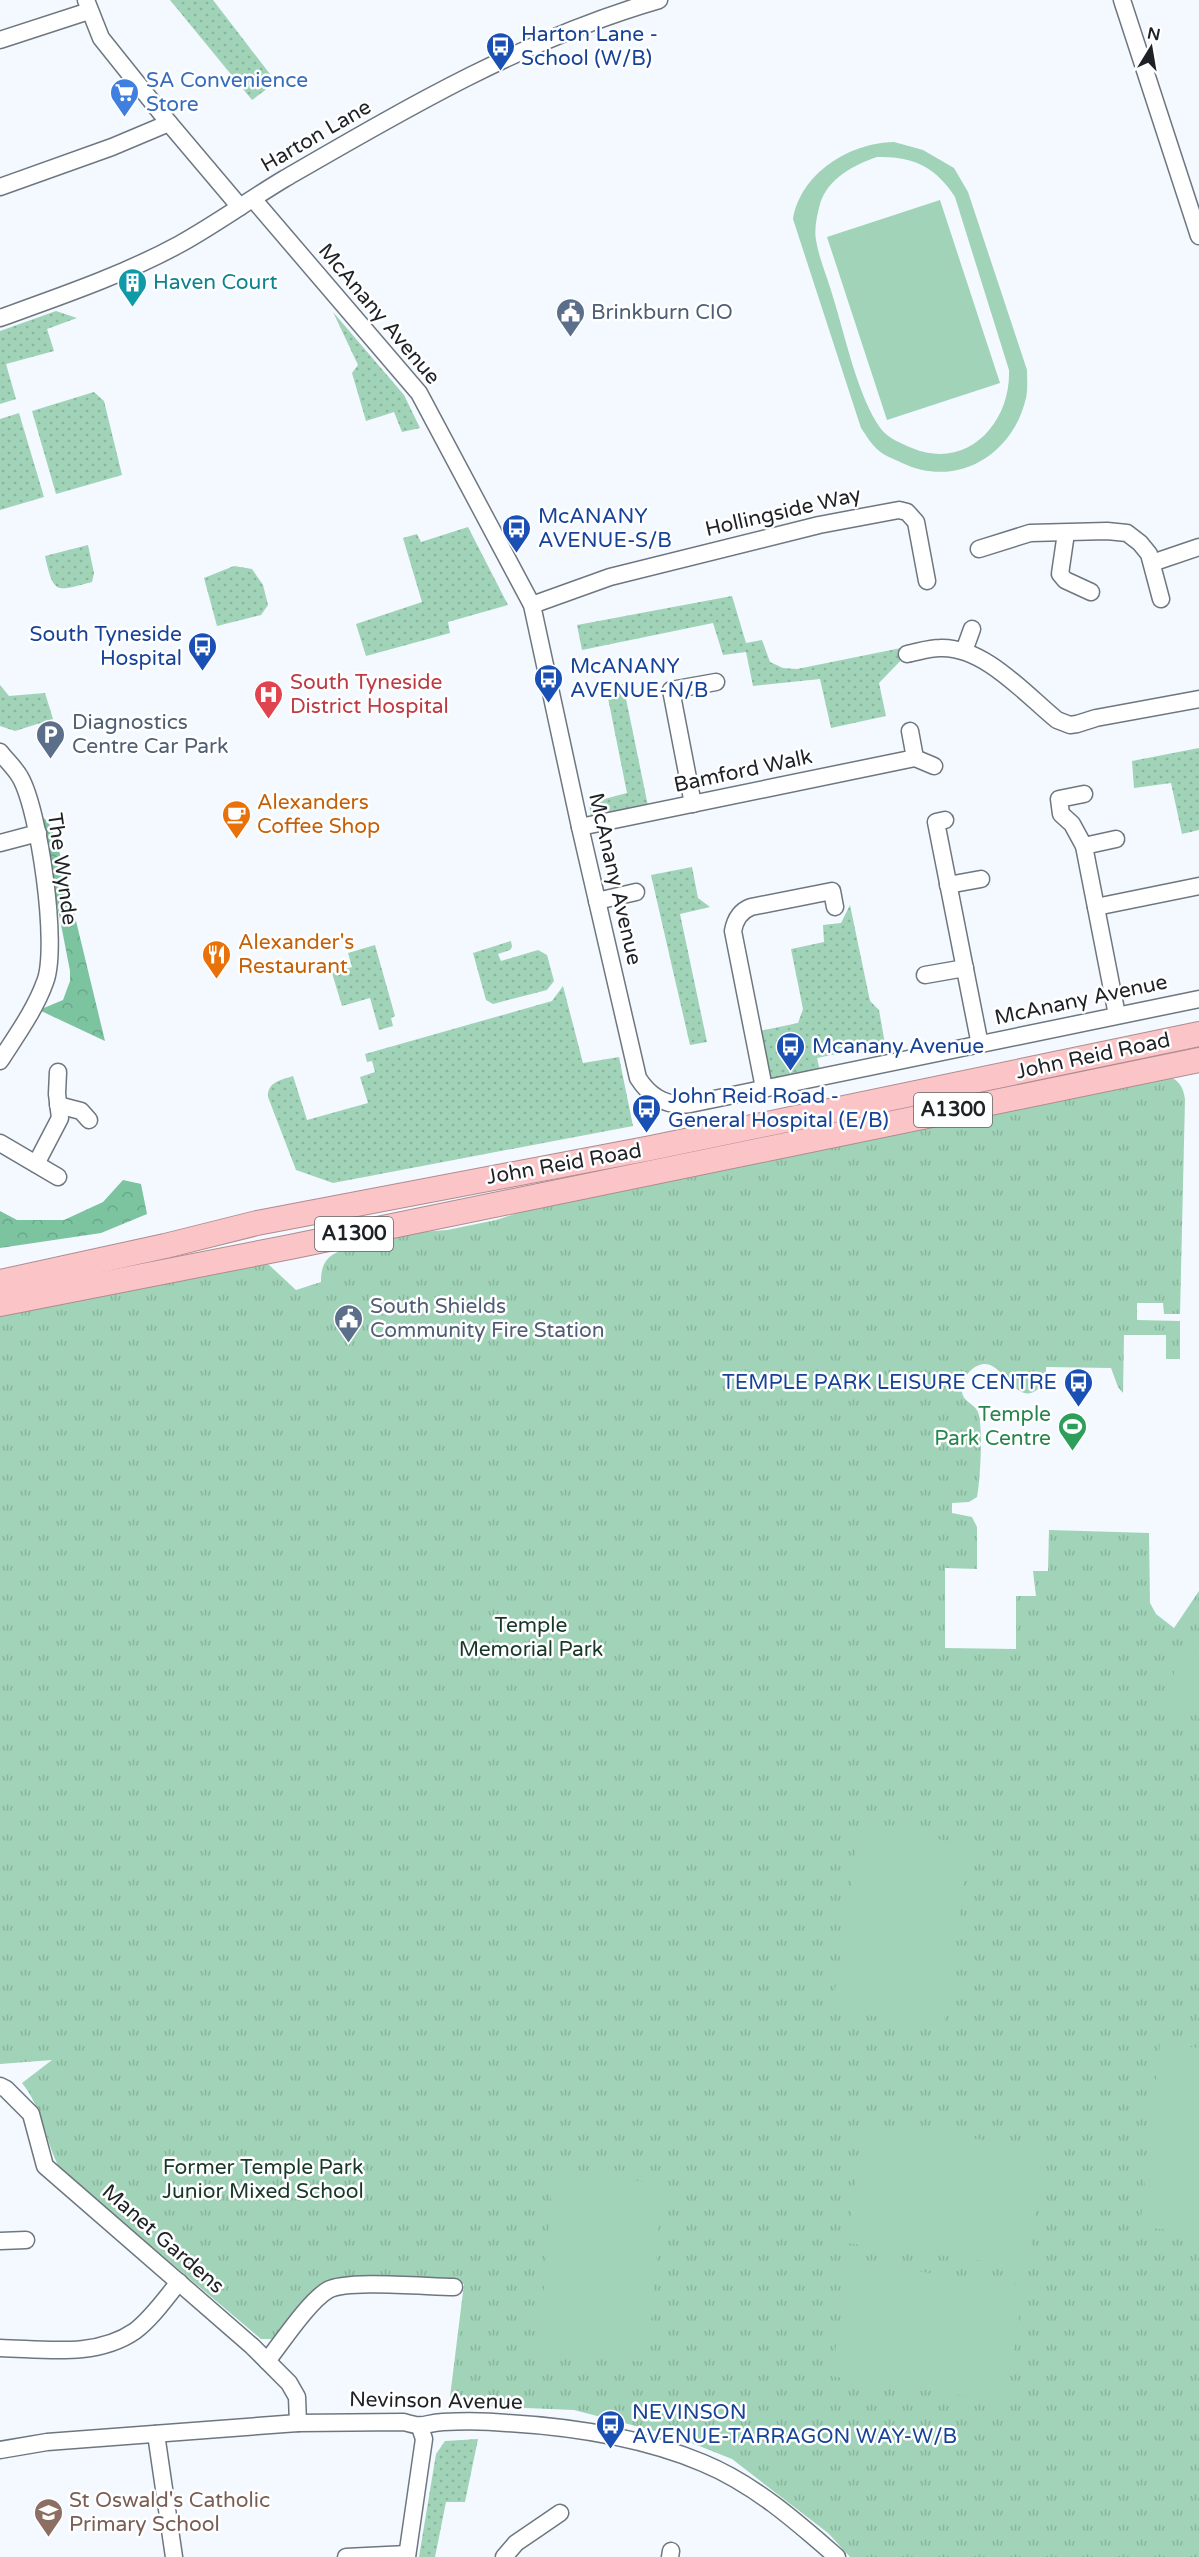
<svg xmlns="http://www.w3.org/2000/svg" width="1199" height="2557" viewBox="0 0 1199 2557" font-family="'Varela Round',sans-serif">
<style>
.grass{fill:url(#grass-dots)}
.forest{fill:url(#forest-crowns)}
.park{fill:url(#park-tufts)}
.pitch{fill:#a0d3b7;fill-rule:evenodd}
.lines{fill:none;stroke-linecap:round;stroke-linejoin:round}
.minor-casing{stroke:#6e777f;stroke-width:19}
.highway-casing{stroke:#ae8c8f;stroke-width:26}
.minor{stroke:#fff;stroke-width:16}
.highway{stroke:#fbc5c8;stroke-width:24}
.labels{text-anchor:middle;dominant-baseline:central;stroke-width:5;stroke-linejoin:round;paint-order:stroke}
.shield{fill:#fff;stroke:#626466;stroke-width:1.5}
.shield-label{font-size:20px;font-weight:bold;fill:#1e2125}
.transit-label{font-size:21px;fill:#164399;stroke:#fff;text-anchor:start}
.shop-label{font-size:21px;fill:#366cbe;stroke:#fff;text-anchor:start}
.street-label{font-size:21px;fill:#1e2125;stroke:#fff}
.culture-label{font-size:21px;fill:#0d838f;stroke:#fff;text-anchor:start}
.service-label{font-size:21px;fill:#4e5e75;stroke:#fff;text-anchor:start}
.health-label{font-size:21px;fill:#be3a42;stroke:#fff;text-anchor:start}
.food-label{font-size:21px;fill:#c56008;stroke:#fff;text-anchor:start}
.leisure-label{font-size:21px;fill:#27864d;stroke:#fff;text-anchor:end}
.park-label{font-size:21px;fill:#173828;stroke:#fff}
.education-label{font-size:21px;fill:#785e54;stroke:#fff;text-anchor:start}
</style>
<defs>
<pattern id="grass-dots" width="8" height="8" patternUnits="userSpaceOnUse" patternTransform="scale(1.5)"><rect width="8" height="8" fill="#a0d3b7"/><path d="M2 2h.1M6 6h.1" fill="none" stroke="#89b59d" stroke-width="1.8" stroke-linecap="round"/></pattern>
<pattern id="forest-crowns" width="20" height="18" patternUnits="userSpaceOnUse" patternTransform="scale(1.5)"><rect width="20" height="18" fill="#7cc39f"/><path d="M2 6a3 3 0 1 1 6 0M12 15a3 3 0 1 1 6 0" fill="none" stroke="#6ba789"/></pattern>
<pattern id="park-tufts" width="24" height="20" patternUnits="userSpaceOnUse" patternTransform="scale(1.5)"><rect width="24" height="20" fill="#a0d3b7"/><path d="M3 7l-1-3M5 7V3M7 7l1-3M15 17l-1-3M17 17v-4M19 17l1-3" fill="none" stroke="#89b59d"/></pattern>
</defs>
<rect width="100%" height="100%" fill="#f3f9ff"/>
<g class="grass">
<path d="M170 0H213L276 82 252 100Z"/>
<path d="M56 311 77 318 47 329 54 351 6 364 16 399 0 404V331Z"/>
<path d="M333 312 404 395 420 428 402 432 394 412 366 421 352 373 358 365Z"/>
<path d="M94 392 104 401 122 475 56 494 32 411Z"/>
<path d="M19 413 44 497 0 510V419Z"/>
<path d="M468 527 508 605 448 622 450 633 366 656 356 624 422 602 403 538 417 534 421 542Z"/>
<path d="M88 545 94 573 92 582C56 591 54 596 45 556Z"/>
<path d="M234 566 252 569 263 585 268 605 261 615 217 626 204 578Z"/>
<path d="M732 596 746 643 762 640 770 662 783 668 797 669 906 647 907 654 879 683 886 716 831 728 820 679 753 686 746 652 723 655 713 623 582 650 577 625Z"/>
<path d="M623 684 648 806 591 818 589 803 627 793 606 688Z"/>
<path d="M0 685 9 696 45 693 53 719 15 731 0 726Z"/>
<path d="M1199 748V830L1182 834 1171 783 1134 788 1132 761Z"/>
<path d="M692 867 698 898 710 907 680 914 707 1042 690 1045 651 875Z"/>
<path d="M850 905 870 1001 879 1010 885 1044 817 1058 820 1071 770 1081 760 1031 798 1023 803 1009 791 949 824 942 823 925 841 923Z"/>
<path d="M511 941 512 947 510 950 498 954 501 961 538 950 547 955 554 981 547 990 493 1004 486 1000 473 953Z"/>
<path d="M375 945 395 1016 391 1018 393 1026 379 1030 370 998 342 1006 332 973 352 967 348 953Z"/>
<path d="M563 986 583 1063 619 1057 633 1126 333 1183 296 1170 268 1097C267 1082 281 1080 293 1076L307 1120 368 1103 360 1077 375 1072 372 1061 367 1062 365 1054 552 1001Z"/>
<path d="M478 2439 465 2502H446L435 2557H419L436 2454 445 2441Z"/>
</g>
<g class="forest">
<path d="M40 816 48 821 57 842 105 1041 39 1010 63 1000 70 981V971Z"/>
<path d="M123 1180 141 1184 147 1214 101 1233 0 1248V1211L17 1220H64L103 1202Z"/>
</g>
<path class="park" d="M1165 1074C1178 1080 1183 1085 1185 1099L1180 1314H1164L1163 1303H1137V1320L1180 1321V1359H1166V1335H1124L1123 1393 1118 1387 1111 1368 1046 1367C1046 1376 1046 1382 1039 1388 1012 1413 1001 1342 970 1371 965 1376 962 1384 962 1392 963 1401 972 1403 977 1410 984 1421 980 1483 977 1497L969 1502 952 1503V1513L972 1517 977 1527V1569L945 1568V1648L1016 1649V1596H1036L1033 1571H1048L1049 1530 1149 1533 1150 1603 1156 1614 1174 1628 1199 1591V2557H850L828 2533 732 2459 674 2436 574 2410 449 2405 464 2284 350 2279 274 2339H261L60 2169C45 2141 43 2109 22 2083L52 2060 0 2064V1316L268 1264 296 1290 321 1282C321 1266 325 1257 340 1251L422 1232 447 1230 496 1220 524 1211 523 1205Z"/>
<g class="pitch">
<path d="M894 142 923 150 954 168 968 192 1027 370C1027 379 1028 389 1026 398 1013 455 957 489 902 463 895 459 884 456 878 450 871 444 866 435 861 428L793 219C801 173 849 143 894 142ZM877 157C913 156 936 167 955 197L1009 370C1011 424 966 471 912 448 902 444 888 438 881 429 858 398 845 335 833 297 828 279 819 259 816 240 814 229 817 215 820 204 828 178 854 165 877 157Z"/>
<path d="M940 200 1000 383 887 420 827 237Z"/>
<path d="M1178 1651 1199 1655V1714L1197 1715 1179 1713 1171 1703 1173 1694 1171 1690Z"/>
<path d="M860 1827 970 1844 943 2026 832 2010Z"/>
<path d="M1160 2043 1199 2048V2233L1140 2227Z"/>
<path d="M863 2124 1044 2148 1029 2267 847 2243Z"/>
<path d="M553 2174 662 2183 648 2362 539 2354Z"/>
<path d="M850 2262 1024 2286 1006 2402 831 2376Z"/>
</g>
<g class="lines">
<defs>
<g id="minor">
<path d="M86 0 101 38 169 123 240 207"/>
<path d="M1122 0 1199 236"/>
<path d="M0 40 89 11"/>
<path d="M0 187 112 147 169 123"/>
<path d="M253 199 419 393 532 605 580 827 638 1078C650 1097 667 1107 690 1104L1199 999"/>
<path d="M0 318C61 296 123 275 180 244 216 224 249 200 284 179 405 109 524 39 659 0"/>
<path d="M1066 533 1060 574 1065 580 1091 592"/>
<path d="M979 549 1030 533 1107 531 1127 533 1140 543 1149 554 1161 599"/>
<path d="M1152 563 1199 547"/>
<path d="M532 605 610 577 819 525 899 510 907 512 916 522 927 581"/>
<path d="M964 651 972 629"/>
<path d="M907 654C918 652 929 648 940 648 984 646 1025 694 1057 720L1070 725 1077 724 1096 718 1199 699"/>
<path d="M910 731 915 758 934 766"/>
<path d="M0 752C6 760 15 768 20 777 39 809 59 947 45 982 35 1010 16 1036 0 1061"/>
<path d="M1084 794 1059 799 1061 814 1072 824 1084 846 1117 1015"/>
<path d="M693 804 671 690 716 682"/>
<path d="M945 820 936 822 980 1045"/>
<path d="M580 827 915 758"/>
<path d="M0 843 38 833"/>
<path d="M1084 846 1116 839"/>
<path d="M948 885 981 879"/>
<path d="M597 901 636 892"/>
<path d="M1096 907 1199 886"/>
<path d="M925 975 965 968"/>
<path d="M764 1088 733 931C735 920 740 911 751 907L832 891 835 907"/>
<path d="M58 1105 81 1111 89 1120"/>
<path d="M0 1143 58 1177"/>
<path d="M36 1164 60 1118 57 1094 58 1072"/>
<path d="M0 2086 6 2089 31 2114 45 2166 252 2346 289 2383 297 2397 298 2423"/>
<path d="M0 2241 26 2240"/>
<path d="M0 2348C45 2349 96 2358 135 2331 152 2318 165 2299 179 2282"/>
<path d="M267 2361C282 2342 309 2301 328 2290 347 2279 429 2287 454 2287"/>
<path d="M156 2434 174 2557"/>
<path d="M0 2450 47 2442 298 2423 404 2422C426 2429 423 2423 443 2422 464 2421 486 2421 507 2423 574 2427 641 2437 703 2463 754 2484 797 2522 837 2557"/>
<path d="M346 2557 407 2554"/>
<path d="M407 2557 424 2439 420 2427"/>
<path d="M504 2557 516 2543 560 2513"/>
<path d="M670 2557 671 2551"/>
</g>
<g id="highway">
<path d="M0 1282 165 1246 257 1223 651 1148 1199 1034"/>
<path d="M0 1304 290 1247 1199 1060"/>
</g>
</defs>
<use href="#minor" class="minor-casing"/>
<use href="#highway" class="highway-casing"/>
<use href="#minor" class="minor"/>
<use href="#highway" class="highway"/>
</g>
<defs>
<symbol id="bus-pin" viewBox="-11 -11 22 30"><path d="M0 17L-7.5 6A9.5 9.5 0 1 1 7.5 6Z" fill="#1a4fb4" stroke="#fff"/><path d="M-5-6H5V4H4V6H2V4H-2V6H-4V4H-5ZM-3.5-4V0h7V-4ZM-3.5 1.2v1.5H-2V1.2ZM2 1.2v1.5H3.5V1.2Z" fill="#fff"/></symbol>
<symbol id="supermarket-pin" viewBox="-11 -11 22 30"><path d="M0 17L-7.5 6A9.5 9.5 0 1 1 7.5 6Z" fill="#3f7fe0" stroke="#fff"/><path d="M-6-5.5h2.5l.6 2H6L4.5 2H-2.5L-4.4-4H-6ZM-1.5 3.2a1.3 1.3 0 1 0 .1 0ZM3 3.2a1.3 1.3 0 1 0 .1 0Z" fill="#fff"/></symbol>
<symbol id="building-pin" viewBox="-11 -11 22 30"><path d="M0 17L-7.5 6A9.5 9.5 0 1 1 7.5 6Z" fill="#0f9aa8" stroke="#fff"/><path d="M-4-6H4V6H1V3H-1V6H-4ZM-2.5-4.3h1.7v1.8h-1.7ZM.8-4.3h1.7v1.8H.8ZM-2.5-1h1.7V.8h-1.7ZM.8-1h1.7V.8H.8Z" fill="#fff"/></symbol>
<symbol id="civic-pin" viewBox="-11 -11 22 30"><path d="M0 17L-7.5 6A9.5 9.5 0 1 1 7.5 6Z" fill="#5c6f8a" stroke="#fff"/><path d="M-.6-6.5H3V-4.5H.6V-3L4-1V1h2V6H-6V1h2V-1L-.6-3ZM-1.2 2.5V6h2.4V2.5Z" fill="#fff"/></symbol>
<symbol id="hospital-pin" viewBox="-11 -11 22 30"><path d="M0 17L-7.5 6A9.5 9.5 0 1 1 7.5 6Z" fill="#e0444e" stroke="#fff"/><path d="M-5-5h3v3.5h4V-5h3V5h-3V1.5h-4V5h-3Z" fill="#fff"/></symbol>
<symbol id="parking-pin" viewBox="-11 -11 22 30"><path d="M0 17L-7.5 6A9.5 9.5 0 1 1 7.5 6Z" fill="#5c6f8a" stroke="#fff"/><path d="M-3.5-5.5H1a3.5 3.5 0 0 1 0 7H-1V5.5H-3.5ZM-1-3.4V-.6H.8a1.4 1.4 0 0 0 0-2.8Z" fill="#fff"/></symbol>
<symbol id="cafe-pin" viewBox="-11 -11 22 30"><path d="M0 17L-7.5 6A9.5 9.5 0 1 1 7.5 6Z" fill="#e8710a" stroke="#fff"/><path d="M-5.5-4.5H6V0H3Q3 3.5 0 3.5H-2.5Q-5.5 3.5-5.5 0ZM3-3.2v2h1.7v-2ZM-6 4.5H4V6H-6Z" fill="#fff"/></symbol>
<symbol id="restaurant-pin" viewBox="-11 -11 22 30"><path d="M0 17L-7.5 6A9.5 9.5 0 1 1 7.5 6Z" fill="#e8710a" stroke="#fff"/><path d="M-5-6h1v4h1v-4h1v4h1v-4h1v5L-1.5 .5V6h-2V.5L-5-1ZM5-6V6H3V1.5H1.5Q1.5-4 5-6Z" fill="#fff"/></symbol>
<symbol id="stadium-pin" viewBox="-11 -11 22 30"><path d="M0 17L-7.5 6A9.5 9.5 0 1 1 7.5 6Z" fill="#2e9e5b" stroke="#fff"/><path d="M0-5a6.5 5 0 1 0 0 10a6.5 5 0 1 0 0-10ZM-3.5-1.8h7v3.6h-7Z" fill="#fff"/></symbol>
<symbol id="school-pin" viewBox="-11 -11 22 30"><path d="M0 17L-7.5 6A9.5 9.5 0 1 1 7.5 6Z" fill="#8d6e63" stroke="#fff"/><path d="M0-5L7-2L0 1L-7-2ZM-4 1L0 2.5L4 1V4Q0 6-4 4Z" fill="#fff"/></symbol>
</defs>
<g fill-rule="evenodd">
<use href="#bus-pin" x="484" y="30" width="33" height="45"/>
<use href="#supermarket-pin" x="108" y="76" width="33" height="45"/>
<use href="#building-pin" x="116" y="266" width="33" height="45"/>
<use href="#civic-pin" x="554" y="296" width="33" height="45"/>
<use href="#bus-pin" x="500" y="512" width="33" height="45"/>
<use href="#bus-pin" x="186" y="630" width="33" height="45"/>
<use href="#bus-pin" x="532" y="662" width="33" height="45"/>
<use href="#hospital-pin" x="252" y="678" width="33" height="45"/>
<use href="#parking-pin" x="34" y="718" width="33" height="45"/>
<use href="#cafe-pin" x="220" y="798" width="33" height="45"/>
<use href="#restaurant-pin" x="200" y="938" width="33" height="45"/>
<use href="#bus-pin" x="774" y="1030" width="33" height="45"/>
<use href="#bus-pin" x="630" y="1092" width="33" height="45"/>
<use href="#civic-pin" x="332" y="1302" width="33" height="45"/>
<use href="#bus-pin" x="1062" y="1366" width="33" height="45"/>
<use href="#stadium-pin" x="1056" y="1410" width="33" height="45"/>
<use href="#bus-pin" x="594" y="2408" width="33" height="45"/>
<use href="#school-pin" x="32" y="2496" width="33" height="45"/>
</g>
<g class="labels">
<g class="shield">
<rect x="914" y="1093" width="78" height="34" rx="4.5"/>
<rect x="315" y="1217" width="78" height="34" rx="4.5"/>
</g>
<g class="shield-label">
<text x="953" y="1110">A1300</text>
<text x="354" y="1234">A1300</text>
</g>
<g class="transit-label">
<text x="521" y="34">Harton Lane -<tspan x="521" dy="24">School (W/B)</tspan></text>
<text x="538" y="516">McANANY<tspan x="538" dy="24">AVENUE-S/B</tspan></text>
<text x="182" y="634" text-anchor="end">South Tyneside<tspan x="182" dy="24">Hospital</tspan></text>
<text x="570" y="666">McANANY<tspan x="570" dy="24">AVENUE-N/B</tspan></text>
<text x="812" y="1046">Mcanany Avenue</text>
<text x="668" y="1096">John Reid Road -<tspan x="668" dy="24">General Hospital (E/B)</tspan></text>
<text x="1057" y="1382" text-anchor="end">TEMPLE PARK LEISURE CENTRE</text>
<text x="632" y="2412">NEVINSON<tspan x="632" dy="24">AVENUE-TARRAGON WAY-W/B</tspan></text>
</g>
<g class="shop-label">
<text x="146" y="80">SA Convenience<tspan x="146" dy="24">Store</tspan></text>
</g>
<g class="street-label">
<text transform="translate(316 136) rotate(-30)">Harton Lane</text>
<text transform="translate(379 314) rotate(50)">McAnany Avenue</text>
<text transform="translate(783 512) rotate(-13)">Hollingside Way</text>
<text transform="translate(743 771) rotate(-12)">Bamford Walk</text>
<text transform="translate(62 869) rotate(82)">The Wynde</text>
<text transform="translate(615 879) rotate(77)">McAnany Avenue</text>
<text transform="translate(1081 1000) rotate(-12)">McAnany Avenue</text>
<text transform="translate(1093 1056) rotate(-12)">John Reid Road</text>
<text transform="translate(564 1164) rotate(-10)">John Reid Road</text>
<text transform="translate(163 2239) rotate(41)">Manet Gardens</text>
<text transform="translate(436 2401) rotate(1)">Nevinson Avenue</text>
</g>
<g class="culture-label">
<text x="153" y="282">Haven Court</text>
</g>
<g class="service-label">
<text x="591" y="312">Brinkburn CIO</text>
<text x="72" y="722">Diagnostics<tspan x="72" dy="24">Centre Car Park</tspan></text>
<text x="370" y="1306">South Shields<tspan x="370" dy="24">Community Fire Station</tspan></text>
</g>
<g class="health-label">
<text x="290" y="682">South Tyneside<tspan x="290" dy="24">District Hospital</tspan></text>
</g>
<g class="food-label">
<text x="257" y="802">Alexanders<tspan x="257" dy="24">Coffee Shop</tspan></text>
<text x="238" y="942">Alexander's<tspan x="238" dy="24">Restaurant</tspan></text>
</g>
<g class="leisure-label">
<text x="1051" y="1414">Temple<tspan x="1051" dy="24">Park Centre</tspan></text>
</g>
<g class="park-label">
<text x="531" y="1625">Temple<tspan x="531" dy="24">Memorial Park</tspan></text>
<text x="263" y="2167">Former Temple Park<tspan x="263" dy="24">Junior Mixed School</tspan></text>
</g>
<g class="education-label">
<text x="69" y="2500">St Oswald's Catholic<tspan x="69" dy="24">Primary School</tspan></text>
</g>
</g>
<g transform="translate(1151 48) rotate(11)" stroke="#ffffff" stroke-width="4.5" paint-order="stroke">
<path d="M0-4.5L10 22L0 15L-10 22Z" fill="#1e2125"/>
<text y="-9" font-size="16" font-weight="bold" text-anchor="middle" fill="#1e2125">N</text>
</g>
</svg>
